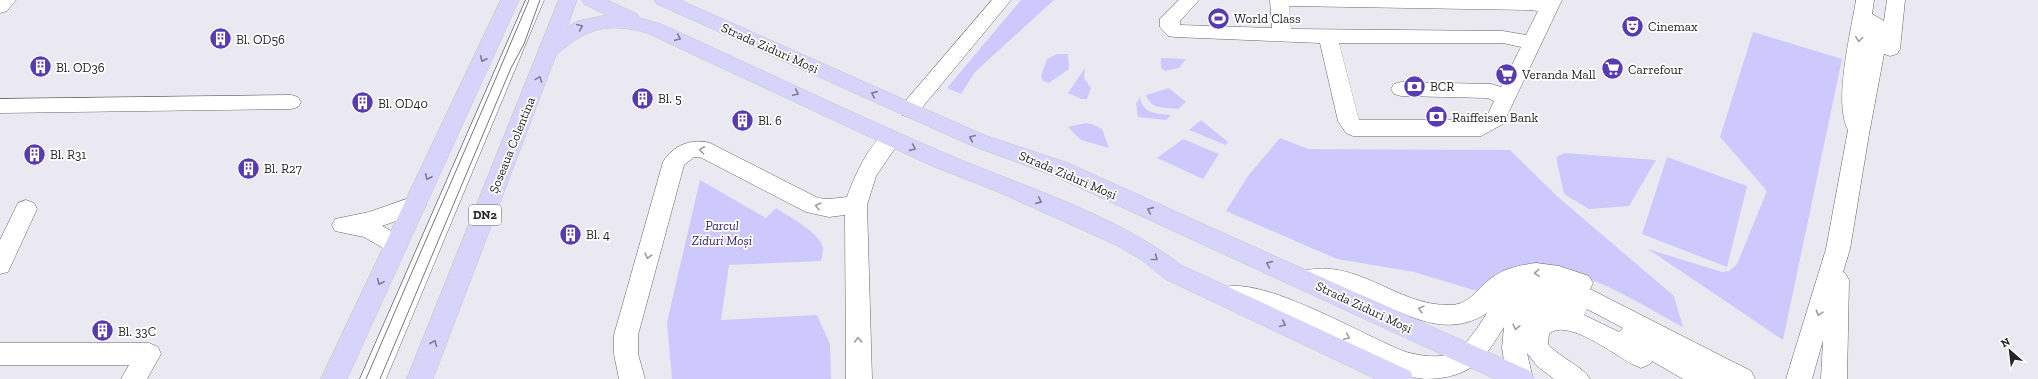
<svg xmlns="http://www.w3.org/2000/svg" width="2038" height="379" viewBox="0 0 2038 379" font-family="'Zilla Slab',serif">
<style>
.green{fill:#cdc9fd}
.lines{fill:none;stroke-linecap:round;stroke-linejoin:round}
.minor-casing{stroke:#64646b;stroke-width:1}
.major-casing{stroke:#c6c6c7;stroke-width:1}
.minor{fill:#fff;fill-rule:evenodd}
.major{fill:#d7d4fb;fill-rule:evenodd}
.tram{stroke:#76767b;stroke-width:1}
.oneway{stroke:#7e7c92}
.oneway2{stroke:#9d9d9e}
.labels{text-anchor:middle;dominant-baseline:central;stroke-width:3.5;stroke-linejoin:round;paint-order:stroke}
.shield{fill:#fff;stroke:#666668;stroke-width:1}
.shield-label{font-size:12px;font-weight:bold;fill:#252528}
.poi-label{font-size:13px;fill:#252528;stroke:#fff;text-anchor:start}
.street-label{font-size:13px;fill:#252528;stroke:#fff}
.park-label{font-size:13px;font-style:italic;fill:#30186c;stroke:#fff}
</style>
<rect width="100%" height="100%" fill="#eae9f2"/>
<g class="green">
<path d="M1021 0H1054L975 72 961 94 947 88Z"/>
<path d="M1753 32 1842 59 1783 340 1648 249 1722 272 1729 271 1737 264 1767 191 1720 137Z"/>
<path d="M1057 54H1068L1069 69 1049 83 1043 81 1041 76 1047 59Z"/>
<path d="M1161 58 1186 59 1179 68 1165 71 1161 68Z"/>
<path d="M1085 68 1084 78 1091 88 1087 99H1081L1068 93Z"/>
<path d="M1169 88 1186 102 1178 109C1165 108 1150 109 1146 95Z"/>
<path d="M1140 97C1142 113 1157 114 1171 115L1166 120 1138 117 1136 104Z"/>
<path d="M1201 120 1228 142 1226 145 1189 130Z"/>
<path d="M1086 123 1092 124 1102 129 1109 148 1081 140 1068 127Z"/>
<path d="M1280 138 1308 149 1510 150 1559 198 1674 296 1683 327C1637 303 1565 254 1512 268 1497 271 1487 281 1477 291L1414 272 1337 259 1226 211 1248 176Z"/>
<path d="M1183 139 1219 154 1203 179 1157 158Z"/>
<path d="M1565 153 1656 160 1629 206 1589 209 1564 194 1556 157Z"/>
<path d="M1667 157 1747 186 1727 267 1642 234Z"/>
<path d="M700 180 766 218 776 208C788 216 821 233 823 248 823 252 822 257 821 261L729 265 721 320 817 315 830 344 831 379H672L667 322Z"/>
</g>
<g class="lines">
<defs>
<g id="minor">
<path d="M0 0H16L7 11 0 13Z"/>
<path d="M526 0H544L386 379H360Z"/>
<path d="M992 0H1011L916 115 909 117 902 115 899 110 902 105Z"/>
<path d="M1179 0H1199L1180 21V25L1272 28 1270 0H1562L1503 124 1481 136H1353L1346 133 1338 121 1320 43 1175 37 1168 36 1160 27V19ZM1289 6 1529 10 1538 11 1526 35 1503 31 1291 29ZM1339 43H1503L1521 47 1501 87 1491 84 1401 82 1394 84 1391 89 1394 94 1401 96 1488 98 1494 101 1488 114 1477 120H1359Z"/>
<path d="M1856 0H1874L1872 14 1884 21 1887 0H1905L1900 49 1897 54 1890 56 1884 54 1869 134 1850 249 1843 272 1845 273 1849 280 1847 379H1821L1823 340 1812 379H1786L1826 249 1848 130C1833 103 1851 32 1856 0Z"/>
<path d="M291 95 298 97 301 102 298 107 291 109 0 113V99Z"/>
<path d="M891 130 898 133 902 138 876 176 867 205 872 379H846L845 215 829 217 806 212 700 157H694L684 165 638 335V354L645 379H619L614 354V335L663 162C673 145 692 138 710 143L818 198 829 199 847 197C853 179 872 136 891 130Z"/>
<path d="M415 196 423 199 426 205 423 211 382 226 399 235 407 246 404 252 396 255 388 252 378 245 364 237 335 231 332 225 335 219 369 212Z"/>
<path d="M26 200 34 203 37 209 8 272 0 274V240L18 203Z"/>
<path d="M1536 263 1559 266 1589 276 1593 283 1590 289 1751 371 1755 379H1683L1652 361 1650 364 1641 368 1632 364C1615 355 1566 317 1549 334L1548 344C1560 358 1584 367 1590 379H1554L1537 366 1527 353 1533 379H1507L1502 348 1504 327C1495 341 1486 357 1472 367 1458 376 1441 379 1425 379 1380 374 1324 336 1283 317 1263 308 1241 309 1221 302L1217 295 1221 288C1262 274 1363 336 1406 352 1452 364 1463 351 1487 313 1436 346 1390 300 1341 289 1326 285 1310 292 1296 287L1292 280 1296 273C1355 253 1395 307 1451 305 1471 304 1478 287 1493 277 1505 268 1521 265 1536 263ZM1587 309 1623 328 1619 332 1584 315Z"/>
<path d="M0 343H149L158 347 161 354 147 379H121L129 365H0Z"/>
</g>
<g id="major">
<path d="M501 0H519L347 379H321Z"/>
<path d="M559 0H577L567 27 578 21 607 15 584 4 582 0H607L637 14 639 18 661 24C756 67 851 113 947 154 1024 187 1115 214 1181 265L1410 371 1414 379H1376L1165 279 1142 260 1116 245 996 191 932 166 647 33C608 22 586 28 556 55L433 379H407Z"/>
<path d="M655 0H680L984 135 1068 163 1530 371 1534 379H1495L1052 175 970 145 657 4Z"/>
</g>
</defs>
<use href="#minor" class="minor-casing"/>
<use href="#major" class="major-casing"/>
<use href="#minor" class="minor"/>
<use href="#major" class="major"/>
<g class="tram">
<path d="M366 379C420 252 476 127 529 0"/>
<path d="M380 379 511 68 524 44 540 0"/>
</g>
</g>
<defs><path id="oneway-chevron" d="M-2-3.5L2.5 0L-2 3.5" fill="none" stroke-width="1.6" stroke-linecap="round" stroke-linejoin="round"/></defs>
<g class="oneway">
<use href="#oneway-chevron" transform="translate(580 27) rotate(-23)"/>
<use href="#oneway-chevron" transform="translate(678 38) rotate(25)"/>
<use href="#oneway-chevron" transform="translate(483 59) rotate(115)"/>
<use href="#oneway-chevron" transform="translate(539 79) rotate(-69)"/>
<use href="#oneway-chevron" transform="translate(796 93) rotate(25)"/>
<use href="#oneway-chevron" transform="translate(874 94) rotate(-156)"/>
<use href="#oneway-chevron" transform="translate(972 138) rotate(-157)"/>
<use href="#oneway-chevron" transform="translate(913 148) rotate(24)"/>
<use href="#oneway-chevron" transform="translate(428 177) rotate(115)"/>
<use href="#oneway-chevron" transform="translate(1039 201) rotate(24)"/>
<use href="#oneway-chevron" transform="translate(1150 210) rotate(-156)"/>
<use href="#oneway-chevron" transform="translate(1155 258) rotate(38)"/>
<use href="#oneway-chevron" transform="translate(1269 264) rotate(-156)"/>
<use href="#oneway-chevron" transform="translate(380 282) rotate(115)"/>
<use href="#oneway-chevron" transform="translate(1283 324) rotate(25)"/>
<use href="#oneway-chevron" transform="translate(434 343) rotate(-68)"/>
</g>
<g class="oneway2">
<use href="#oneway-chevron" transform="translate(1859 39) rotate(98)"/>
<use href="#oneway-chevron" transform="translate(702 150) rotate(-172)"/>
<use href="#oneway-chevron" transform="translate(818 206) rotate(-166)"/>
<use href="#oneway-chevron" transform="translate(648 256) rotate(105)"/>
<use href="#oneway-chevron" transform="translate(1537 273) rotate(177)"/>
<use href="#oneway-chevron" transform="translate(1421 309) rotate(-163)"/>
<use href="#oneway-chevron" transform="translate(1819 313) rotate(107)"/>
<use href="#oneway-chevron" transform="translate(1516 327) rotate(103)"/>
<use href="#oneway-chevron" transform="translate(1347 337) rotate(25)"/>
<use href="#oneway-chevron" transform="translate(858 340) rotate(-92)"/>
</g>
<defs>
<symbol id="stadium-disc" viewBox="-11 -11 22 22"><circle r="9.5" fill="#583bb3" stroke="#fff"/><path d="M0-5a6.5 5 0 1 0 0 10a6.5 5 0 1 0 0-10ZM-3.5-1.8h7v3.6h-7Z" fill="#fff"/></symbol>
<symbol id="theatre-disc" viewBox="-11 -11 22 22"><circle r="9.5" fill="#583bb3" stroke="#fff"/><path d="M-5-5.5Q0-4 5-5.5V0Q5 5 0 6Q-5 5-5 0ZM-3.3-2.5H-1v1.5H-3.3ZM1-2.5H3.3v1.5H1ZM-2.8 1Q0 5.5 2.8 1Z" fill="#fff"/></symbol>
<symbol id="building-disc" viewBox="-11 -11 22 22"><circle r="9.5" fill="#583bb3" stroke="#fff"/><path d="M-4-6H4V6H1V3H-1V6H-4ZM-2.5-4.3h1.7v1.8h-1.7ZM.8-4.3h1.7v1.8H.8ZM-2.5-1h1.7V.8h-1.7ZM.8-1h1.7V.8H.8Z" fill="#fff"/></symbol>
<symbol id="supermarket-disc" viewBox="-11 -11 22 22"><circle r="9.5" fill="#583bb3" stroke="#fff"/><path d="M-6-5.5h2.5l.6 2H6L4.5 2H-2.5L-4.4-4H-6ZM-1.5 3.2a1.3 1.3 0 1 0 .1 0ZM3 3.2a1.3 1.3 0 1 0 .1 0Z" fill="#fff"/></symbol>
<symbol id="bank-disc" viewBox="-11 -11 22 22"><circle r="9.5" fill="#583bb3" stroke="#fff"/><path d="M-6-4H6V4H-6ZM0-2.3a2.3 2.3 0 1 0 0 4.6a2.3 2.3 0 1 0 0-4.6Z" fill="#fff"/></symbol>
</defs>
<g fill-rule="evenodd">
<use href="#stadium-disc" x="1206" y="6" width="25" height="25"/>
<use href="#theatre-disc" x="1620" y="14" width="25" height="25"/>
<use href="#building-disc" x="208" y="26" width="25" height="25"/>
<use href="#building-disc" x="28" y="54" width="25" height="25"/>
<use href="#supermarket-disc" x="1600" y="56" width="25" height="25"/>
<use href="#supermarket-disc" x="1494" y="62" width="25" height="25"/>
<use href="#bank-disc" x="1402" y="74" width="25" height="25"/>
<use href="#building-disc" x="630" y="86" width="25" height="25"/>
<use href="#building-disc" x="350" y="90" width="25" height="25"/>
<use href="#bank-disc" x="1424" y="104" width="25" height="25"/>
<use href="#building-disc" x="730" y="108" width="25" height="25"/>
<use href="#building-disc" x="22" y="142" width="25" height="25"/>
<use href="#building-disc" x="236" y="156" width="25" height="25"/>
<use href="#building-disc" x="558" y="222" width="25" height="25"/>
<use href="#building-disc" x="90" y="318" width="25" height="25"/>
</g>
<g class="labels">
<rect class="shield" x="469" y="205" width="32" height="20" rx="3"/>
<g class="shield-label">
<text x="485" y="215">DN2</text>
</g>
<g class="poi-label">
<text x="1234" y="18">World Class</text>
<text x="1648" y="26">Cinemax</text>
<text x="236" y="39">Bl. OD56</text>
<text x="56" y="67">Bl. OD36</text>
<text x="1628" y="69">Carrefour</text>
<text x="1522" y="74">Veranda Mall</text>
<text x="1430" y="86">BCR</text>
<text x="658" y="98">Bl. 5</text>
<text x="378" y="103">Bl. OD40</text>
<text x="1452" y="117">Raiffeisen Bank</text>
<text x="758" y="120">Bl. 6</text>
<text x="50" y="154">Bl. R31</text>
<text x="264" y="168">Bl. R27</text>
<text x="586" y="234">Bl. 4</text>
<text x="118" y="331">Bl. 33C</text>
</g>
<g class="street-label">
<text transform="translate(770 48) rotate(24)">Strada Ziduri Moși</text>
<text transform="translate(512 145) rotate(-68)">Șoseaua Colentina</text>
<text transform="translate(1068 175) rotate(23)">Strada Ziduri Moși</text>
<text transform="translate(1364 307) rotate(25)">Strada Ziduri Moși</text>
</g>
<g class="park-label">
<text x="722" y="225">Parcul<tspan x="722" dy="15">Ziduri Moși</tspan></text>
</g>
</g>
<g transform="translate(2010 351) rotate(332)" stroke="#ffffff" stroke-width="3" paint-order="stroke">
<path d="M0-3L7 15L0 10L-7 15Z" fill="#252528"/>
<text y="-6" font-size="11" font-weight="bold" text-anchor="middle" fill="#252528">N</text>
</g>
</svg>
